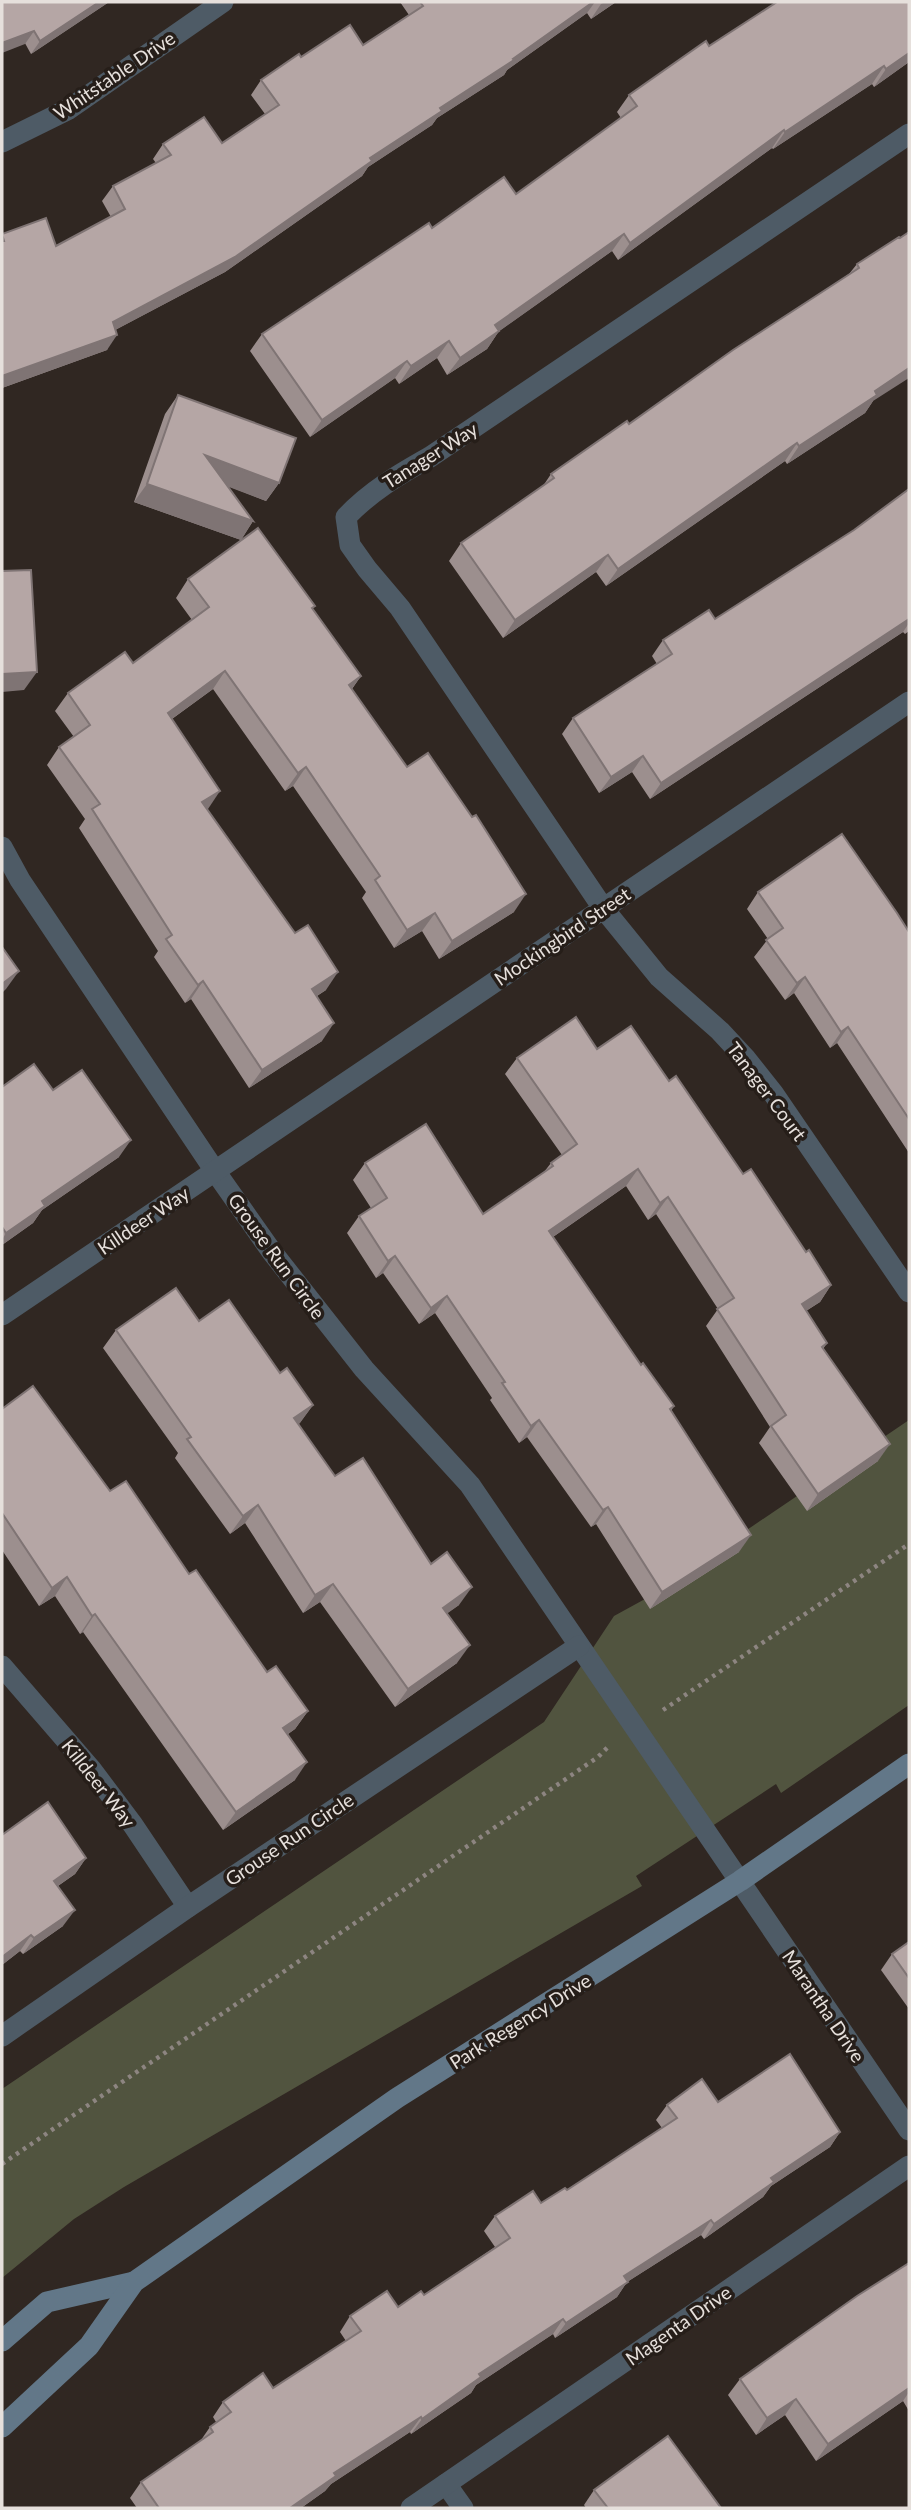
<svg xmlns="http://www.w3.org/2000/svg" width="911" height="2510" viewBox="0 0 911 2510" font-family="Lato,sans-serif">
<style>
.green{fill:#51543f}
.lines{fill:none;stroke-linecap:round;stroke-linejoin:round}
.path{stroke:#8d8581;stroke-width:4.5;stroke-dasharray:3.5 5;stroke-linecap:butt}
.street{stroke:#4e5b66;stroke-width:21}
.secondary{stroke:#627788;stroke-width:21}
.wall{fill:#9c8f8e}
.shaded-wall{fill:#7f7474}
.building{fill:#b5a6a5;stroke:#7f7474;stroke-width:2}
.labels{text-anchor:middle;dominant-baseline:central;stroke-width:7;stroke-linejoin:round;paint-order:stroke}
.street-label{font-size:19px;fill:#e6e0dc;stroke:#261e19}
</style>
<rect width="100%" height="100%" fill="#302722"/>
<path class="green" d="M909 1420V1705L781 1793 776 1784 636 1876 642 1886 124 2187 74 2219 2 2278V2089L544 1722 614 1616 645 1599Z"/>
<g class="lines">
<g class="path">
<path d="M663 1710 909 1544"/>
<path d="M2 2164 598 1757 609 1746"/>
</g>
<g class="street">
<path d="M909 134 430 457C398 475 371 491 346 517L350 545 367 569 400 608 603 908 659 977 720 1031 746 1059 773 1093 909 1292"/>
<path d="M2 142 69 109 223 2"/>
<path d="M2 847 20 880 215 1171 272 1252 364 1369 470 1485 909 2130"/>
<path d="M2 1315 909 702"/>
<path d="M2 1666 91 1769 133 1825 188 1907"/>
<path d="M2 2036 188 1907 579 1646"/>
<path d="M446 2484 463 2508"/>
<path d="M411 2508 909 2166"/>
</g>
<g class="secondary">
<path d="M2 2341 47 2302 134 2282"/>
<path d="M2 2427 89 2346 134 2282 397 2098 740 1881 909 1764"/>
</g>
</g>
<g class="wall">
<path d="M2 2H109L31 54Z"/>
<path d="M400 2H616L591 19 587 13 507 70 504 75 437 118 432 125 368 167 362 176 225 272 115 330 107 350 2 388V234L56 246 111 217 102 201 113 186 156 163 153 159 163 144 222 143 265 114 251 95 261 80 301 57 363 45 409 15Z"/>
<path d="M709 46 909 62 874 87 872 84 773 149 772 148 618 260 612 251 499 331 487 349 447 375 437 358 399 384 395 378 310 437 250 351 262 334 432 228 516 194 621 118 617 112 629 95Z"/>
<path d="M899 237 873 401 865 413 787 464 785 461 606 586 596 572 503 638 449 561 461 543 543 486 551 474 629 424 849 274 857 264Z"/>
<path d="M178 395 279 483 266 501 228 486 253 521 241 540 134 502 165 414Z"/>
<path d="M909 489V631L905 634 903 632 650 799 632 772 599 793 562 734 573 718 657 664 652 656 663 640 715 619 854 530Z"/>
<path d="M188 579 312 609 361 676 352 689 407 767 514 912 439 959 422 931 394 948 362 898 366 892 293 786 285 791 213 689 172 719 207 809 326 990 317 996 322 1041 249 1088 191 999 185 1003 154 957 158 951 79 828 85 819 47 765 59 747 74 737 55 711 68 693 133 663 192 620 176 598Z"/>
<path d="M758 892 909 932V1153L837 1043 830 1048 794 993 785 1000 754 957 768 939 747 909Z"/>
<path d="M597 1049 669 1081 831 1285 820 1302 806 1311 827 1343 823 1349 878 1461 807 1511 759 1443 770 1427 706 1326 718 1309 656 1214 648 1220 626 1186 553 1237 641 1365 674 1406 671 1411 739 1552 650 1609 596 1524 591 1527 527 1437 519 1443 490 1400 492 1398 435 1313 419 1324 383 1273 376 1278 347 1233 359 1216 371 1208 353 1180 365 1163 483 1214 544 1172 551 1163 562 1155 505 1074 517 1058Z"/>
<path d="M2 1087 53 1090 119 1157 42 1210 33 1223 2 1245Z"/>
<path d="M199 1321 280 1373 313 1405 298 1425 335 1476 431 1564 459 1605 447 1613 457 1663 395 1707 320 1602 303 1613 245 1523 230 1534 175 1458 178 1453 103 1348 116 1330Z"/>
<path d="M2 1409 110 1491 189 1574 267 1672 308 1711 295 1729 288 1734 295 1780 223 1830 83 1632 80 1634 55 1596 39 1606 2 1550Z"/>
<path d="M2 1835 86 1858 75 1874 58 1886 63 1926 23 1954 20 1951 2 1965Z"/>
<path d="M909 1942V2009L881 1970 892 1954Z"/>
<path d="M718 2102 840 2132 830 2147 771 2186 763 2197 704 2239 701 2235 627 2282 617 2297 555 2338 553 2334 476 2385 471 2393 411 2434 410 2432 331 2484 325 2491 301 2508H137L130 2498 141 2482 201 2440 210 2427 216 2422 213 2417 223 2402 273 2388 346 2341 340 2332 350 2316 398 2307 424 2295 495 2247 484 2231 495 2216 541 2203 567 2190 662 2128 656 2120 667 2105Z"/>
<path d="M909 2263V2411L903 2401 816 2461 785 2415 756 2435 728 2395 740 2379Z"/>
<path d="M594 2490 721 2508H586L584 2505Z"/>
</g>
<g class="shaded-wall">
<path d="M99 2H109L31 54 40 41Z"/>
<path d="M593 2H595L587 13 507 70 504 75 437 118 432 125 368 167 362 176 225 272 102 337 113 322 370 158 440 108 513 59Z"/>
<path d="M605 2H616L591 19 601 4Z"/>
<path d="M34 31 25 44 2 53V43Z"/>
<path d="M909 53V62L874 87 886 69Z"/>
<path d="M884 66 872 84 773 149 785 132Z"/>
<path d="M784 130 772 148 618 260 630 243Z"/>
<path d="M624 234 612 251 494 335 499 331 487 349 447 375 460 358 495 325Z"/>
<path d="M117 335 107 350 2 388V376Z"/>
<path d="M449 341 437 358 399 384 411 366Z"/>
<path d="M407 361 395 378 310 437 322 420Z"/>
<path d="M909 368V378L873 401 865 413 787 464 799 446 875 391Z"/>
<path d="M797 443 785 461 606 586 618 569Z"/>
<path d="M205 455 279 483 266 501 192 473Z"/>
<path d="M147 484 253 521 241 540 134 502Z"/>
<path d="M608 555 596 572 503 638 515 620Z"/>
<path d="M909 619V623L903 632 650 799 661 783Z"/>
<path d="M225 671 213 689 155 731 168 713Z"/>
<path d="M37 672 24 690 2 692V674Z"/>
<path d="M361 676 348 694 349 685Z"/>
<path d="M643 756 632 772 599 793 611 777Z"/>
<path d="M306 767 293 786 285 791 298 773Z"/>
<path d="M220 791 208 809 189 821 202 802Z"/>
<path d="M526 894 514 912 439 959 452 941Z"/>
<path d="M435 913 422 931 394 948 407 930Z"/>
<path d="M19 971 6 989 2 993V984Z"/>
<path d="M338 972 326 990 299 1007 312 989Z"/>
<path d="M805 977 794 993 785 1000 797 983Z"/>
<path d="M203 981 191 999 185 1003 198 985Z"/>
<path d="M334 1023 322 1041 249 1088 262 1070Z"/>
<path d="M848 1027 837 1043 830 1048 841 1032Z"/>
<path d="M131 1140 119 1157 42 1210 33 1223 2 1245V1240L6 1233 42 1201Z"/>
<path d="M638 1169 626 1186 537 1248 549 1231Z"/>
<path d="M668 1197 656 1214 648 1220 660 1203Z"/>
<path d="M395 1256 383 1273 376 1278 388 1261Z"/>
<path d="M831 1285 820 1302 790 1321 802 1304Z"/>
<path d="M447 1296 435 1313 419 1324 431 1308Z"/>
<path d="M313 1405 300 1423 281 1437 294 1418Z"/>
<path d="M539 1420 527 1437 519 1443 531 1426Z"/>
<path d="M890 1444 878 1461 807 1511 818 1494Z"/>
<path d="M258 1505 245 1523 230 1534 243 1516Z"/>
<path d="M608 1507 596 1524 591 1527 603 1510Z"/>
<path d="M751 1535 739 1552 650 1609 662 1592Z"/>
<path d="M67 1577 55 1596 39 1606 52 1588Z"/>
<path d="M333 1584 320 1602 303 1613 315 1595Z"/>
<path d="M472 1587 459 1605 430 1626 443 1608Z"/>
<path d="M95 1614 83 1632 80 1634 92 1616Z"/>
<path d="M470 1645 457 1663 395 1707 408 1689Z"/>
<path d="M308 1711 295 1729 271 1746 283 1728Z"/>
<path d="M307 1762 295 1780 223 1830 236 1812Z"/>
<path d="M86 1858 75 1874 43 1896 54 1881Z"/>
<path d="M75 1910 63 1926 23 1954 34 1938Z"/>
<path d="M31 1935 20 1951 2 1965V1957Z"/>
<path d="M840 2132 830 2147 771 2186 763 2197 704 2239 714 2224 771 2178Z"/>
<path d="M711 2220 701 2235 627 2282 617 2297 555 2338 566 2323 624 2276Z"/>
<path d="M563 2319 553 2334 476 2385 471 2393 411 2434 422 2419 479 2374Z"/>
<path d="M909 2388V2392L903 2401 816 2461 828 2444Z"/>
<path d="M796 2399 785 2415 756 2435 767 2418Z"/>
<path d="M421 2417 410 2432 331 2484 325 2491 301 2508H290L334 2473Z"/>
</g>
<g class="building">
<path d="M2 2H99L40 41 34 31 2 43Z"/>
<path d="M420 2H593L513 59 514 60 440 108 442 111 370 158 372 161 235 257 113 322 117 335 2 376V241H4L2 234 46 218 56 246 125 209 113 186 171 155 163 144 204 117 222 143 279 105 261 80 299 54 301 57 350 25 363 45 423 6Z"/>
<path d="M777 2H909V53L886 69 884 66 785 132 784 130 630 243 624 234 495 325 499 331 460 358 449 341 411 366 407 361 322 420 262 334 429 223 432 228 504 177 516 194 637 106 629 95 706 41 709 46Z"/>
<path d="M909 232V368L875 391 877 395 799 446 797 443 618 569 608 555 515 620 461 543 554 478 551 474 627 421 629 424 733 350 859 268 857 264 899 237 900 238Z"/>
<path d="M178 395 296 438 279 483 205 455 253 521 147 484Z"/>
<path d="M909 489V619L661 783 643 756 611 777 573 718 672 654 663 640 709 610 715 619 854 530Z"/>
<path d="M258 528 315 606 312 608 361 676 349 685 407 767 428 753 472 817 476 815 526 894 452 941 435 913 407 930 375 880 380 876 306 767 298 773 225 671 168 713 220 791 202 802 295 933 308 925 338 972 312 989 334 1023 262 1070 203 981 198 985 166 939 172 935 92 809 100 804 59 747 90 725 68 693 125 652 133 663 209 607 188 579Z"/>
<path d="M31 570 37 672 2 674V571Z"/>
<path d="M842 834 897 913 909 932V1119L848 1027 841 1032 805 977 797 983 766 940 783 928 758 892Z"/>
<path d="M2 947 19 971 2 984Z"/>
<path d="M576 1017 597 1049 631 1026 669 1081 676 1076 743 1174 751 1169 806 1252 809 1250 831 1285 802 1304 827 1343 822 1347 890 1444 818 1494 771 1426 786 1415 717 1309 734 1298 668 1197 660 1203 638 1169 549 1231 641 1365 643 1363 674 1406 670 1409 751 1535 662 1592 608 1507 603 1510 539 1420 531 1426 502 1383 505 1382 447 1296 431 1308 395 1256 388 1261 359 1216 387 1198 365 1163 426 1124 483 1214 553 1166 551 1163 577 1144 517 1058Z"/>
<path d="M34 1064 53 1090 82 1070 131 1140 42 1201 45 1206 6 1233 2 1227V1087Z"/>
<path d="M176 1288 199 1321 229 1300 280 1373 287 1368 313 1405 294 1418 335 1476 363 1458 431 1564 447 1552 472 1587 443 1608 470 1645 408 1689 333 1584 315 1595 258 1505 243 1516 187 1439 191 1437 116 1330Z"/>
<path d="M33 1386 110 1491 126 1481 189 1574 196 1570 267 1672 276 1666 308 1711 283 1728 307 1762 236 1812 95 1614 92 1616 67 1577 52 1588 2 1513V1409Z"/>
<path d="M48 1802 86 1858 54 1881 75 1910 34 1938 31 1935 2 1957V1835Z"/>
<path d="M909 1942V1978L892 1954Z"/>
<path d="M790 2054 840 2132 771 2178 774 2182 714 2224 711 2220 624 2276 628 2282 566 2323 563 2319 479 2374 481 2377 422 2419 421 2417 334 2473 336 2476 290 2508H159L141 2482 213 2432 210 2427 231 2412 223 2402 263 2373 273 2388 361 2331 350 2316 387 2291 398 2307 421 2291 424 2295 510 2238 495 2216 533 2191 541 2203 565 2188 567 2190 677 2118 667 2105 702 2079 718 2102Z"/>
<path d="M909 2263V2388L828 2444 796 2399 767 2418 740 2379 857 2296Z"/>
<path d="M668 2436 721 2508H608L594 2490Z"/>
</g>
<g class="labels">
<g class="street-label">
<text transform="translate(114 75) rotate(-34)">Whitstable Drive</text>
<text transform="translate(430 455) rotate(-32)">Tanager Way</text>
<text transform="translate(562 936) rotate(-34)">Mockingbird Street</text>
<text transform="translate(767 1091) rotate(53)">Tanager Court</text>
<text transform="translate(143 1220) rotate(-34)">Killdeer Way</text>
<text transform="translate(277 1256) rotate(54)">Grouse Run Circle</text>
<text transform="translate(99 1783) rotate(52)">Killdeer Way</text>
<text transform="translate(289 1839) rotate(-34)">Grouse Run Circle</text>
<text transform="translate(824 2006) rotate(56)">Marantha Drive</text>
<text transform="translate(520 2021) rotate(-32)">Park Regency Drive</text>
<text transform="translate(678 2325) rotate(-35)">Magenta Drive</text>
</g>
</g>
<rect width="911" height="2510" fill="none" stroke="#e6e0dc" stroke-width="7"/>
</svg>
